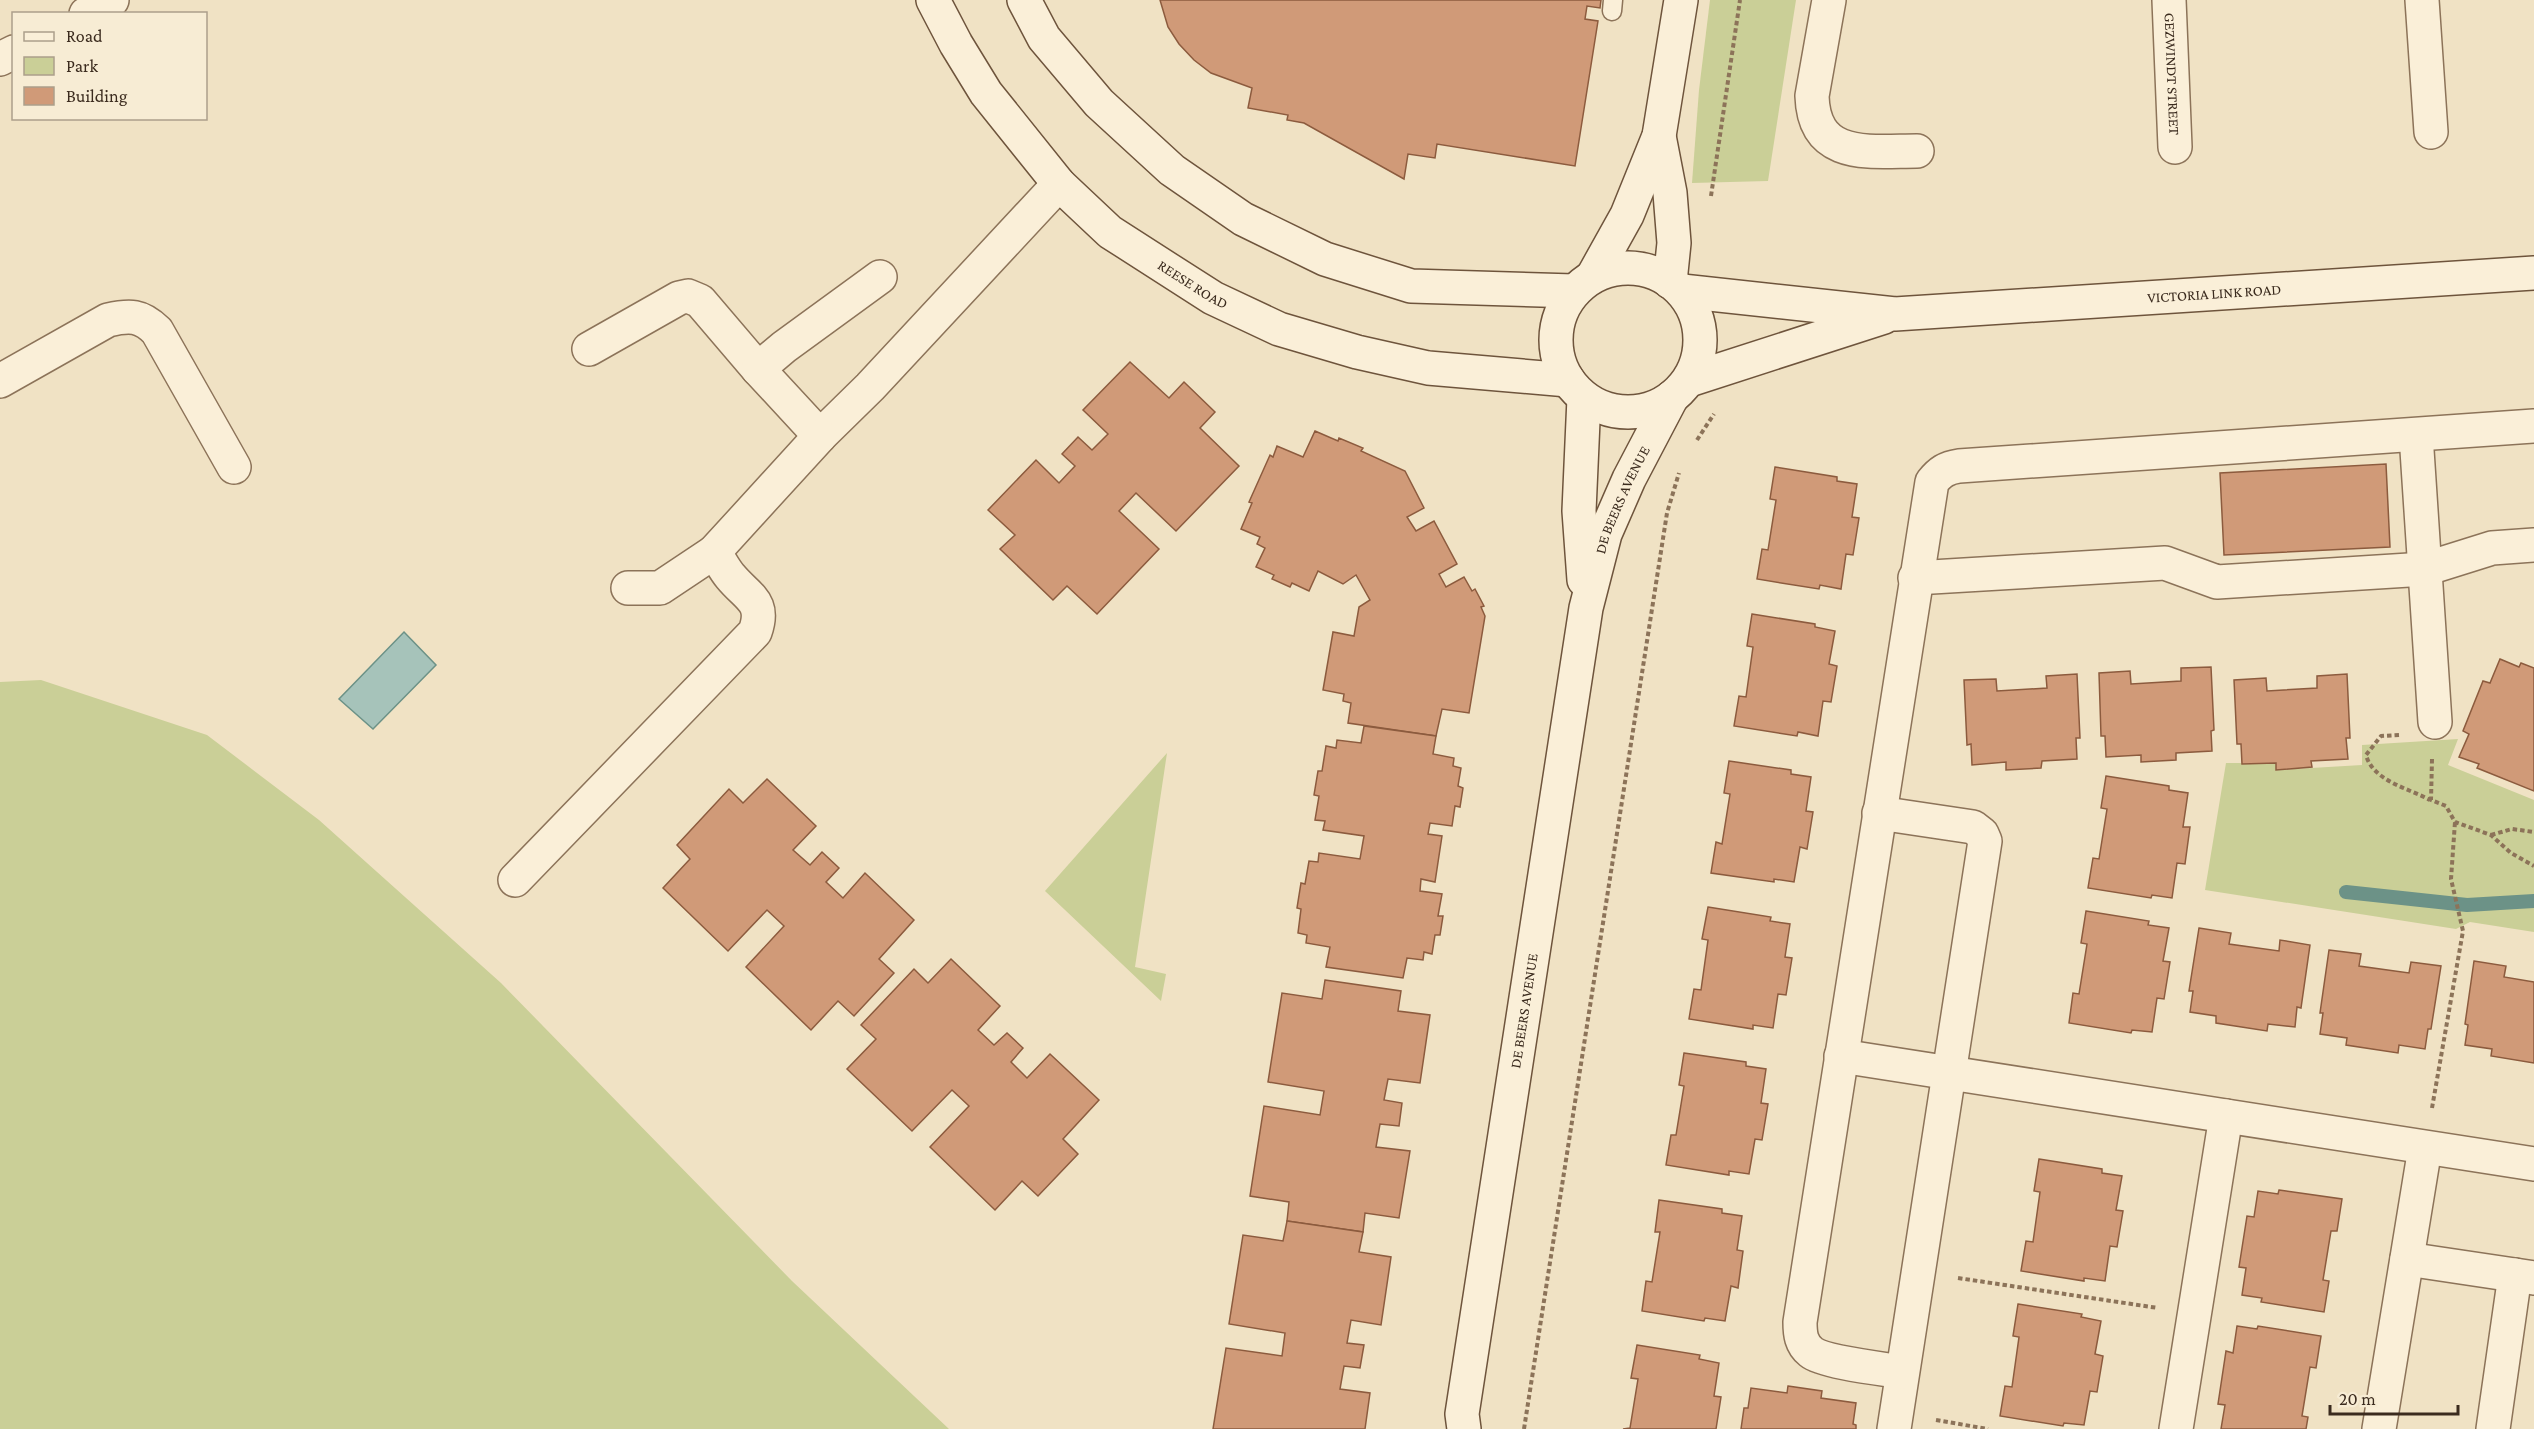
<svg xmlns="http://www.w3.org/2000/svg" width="2534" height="1429" viewBox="0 0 2534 1429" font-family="'Crimson Pro',serif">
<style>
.green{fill:#cacf97}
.water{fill:#a6c3ba;stroke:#6c9287;stroke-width:1.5}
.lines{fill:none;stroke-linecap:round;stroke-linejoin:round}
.stream{stroke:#6c9287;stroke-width:14}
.building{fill:#d09a78;stroke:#8c5b3e;stroke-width:1.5}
.lane-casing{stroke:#8c7359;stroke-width:21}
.street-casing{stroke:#8c7359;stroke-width:36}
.secondary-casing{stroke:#6e543c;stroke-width:36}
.path{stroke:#8c7359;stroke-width:4;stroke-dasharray:4.5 3;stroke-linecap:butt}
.lane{stroke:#faefd8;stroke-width:18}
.street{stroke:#faefd8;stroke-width:33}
.secondary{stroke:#faefd8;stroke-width:33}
.labels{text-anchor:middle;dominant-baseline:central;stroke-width:6;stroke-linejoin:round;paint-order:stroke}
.street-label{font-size:15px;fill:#3b2b1e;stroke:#f7ecd4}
</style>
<rect width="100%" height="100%" fill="#f0e2c4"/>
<g class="green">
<path d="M1710 0H1796L1768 181 1692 183 1699 90Z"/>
<path d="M41 680 207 735 319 820 501 983 792 1281 949 1429H0V682Z"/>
<path d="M2458 739 2448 765 2534 800V932L2470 922 2456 929 2205 890 2226 763H2276L2277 770 2362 765V745Z"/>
<path d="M1167 753 1135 967 1166 974 1161 1001 1045 891Z"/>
</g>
<path class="water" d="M404 632 436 665 373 729 339 699Z"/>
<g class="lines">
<path class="stream" d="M2346 892 2467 905 2534 901"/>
</g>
<g class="building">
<path d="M1160 0H1601L1600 8 1587 6 1585 19 1598 21 1575 166 1437 144 1435 158 1408 154 1404 179 1304 123 1287 120 1288 115 1248 108 1252 88 1211 73 1194 60 1179 44 1168 27Z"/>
<path d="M1130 362 1169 398 1184 382 1215 412 1200 428 1239 466 1176 531 1136 493 1119 511 1159 549 1097 614 1067 586 1053 600 1000 549 1015 535 988 510 1036 460 1059 483 1075 466 1062 454 1078 437 1092 450 1108 434 1083 410Z"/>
<path d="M1315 431 1338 441 1339 438 1363 448 1361 451 1405 471 1424 508 1407 517 1416 531 1434 521 1457 564 1439 574 1446 587 1464 577 1472 591 1475 589 1484 606 1481 607 1485 616 1469 713 1442 709 1436 736 1348 723 1351 703 1343 701 1344 694 1323 690 1333 632 1354 636 1359 607 1370 600 1356 575 1343 584 1318 571 1309 591 1292 583 1290 587 1272 579 1274 575 1256 567 1265 548 1257 544 1260 537 1241 529 1252 503 1249 502 1270 455 1273 457 1277 446 1303 457Z"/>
<path d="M2386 464 2390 547 2224 555 2220 473Z"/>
<path d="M1775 467 1837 477V481L1857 484 1852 517 1859 518 1853 555 1846 554 1841 589 1820 585 1819 589 1757 579 1762 549 1768 550 1776 500 1770 499Z"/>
<path d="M1752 614 1815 624V627L1835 631 1829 664 1837 666 1831 702 1823 701 1818 736 1798 732 1797 736 1734 726 1739 696 1746 697 1753 647 1747 646Z"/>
<path d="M2500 659 2519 667 2521 663 2534 668V791L2477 768 2479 764 2459 757 2469 734 2463 731 2483 681 2490 683Z"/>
<path d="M2211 667 2214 730 2211 731 2212 751 2176 753V760L2141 762V755L2106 757 2105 736H2101L2099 673 2130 671 2131 684 2181 681V668Z"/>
<path d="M2077 674 2080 738H2076L2077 759 2042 761 2041 768 2006 770V762L1972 765 1971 744 1967 745 1964 680 1996 679 1997 691 2047 688 2046 676Z"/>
<path d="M2347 674 2350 738H2346L2348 759 2311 761 2312 767 2276 770V763L2242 764 2241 744H2237L2234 680 2266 678 2267 691 2317 688V676Z"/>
<path d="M1364 726 1436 736 1433 754 1454 758 1453 766 1461 768 1458 786 1463 788 1460 807 1455 806 1452 826 1430 823 1428 834 1442 836 1435 882 1421 879 1420 891 1442 894 1438 916H1443L1440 935H1435L1432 954 1424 952 1423 960 1407 958 1403 978 1326 967 1330 947 1306 943 1307 935 1298 933 1301 909 1297 908 1301 883 1305 884 1309 861 1318 862 1319 853 1360 859 1364 836 1323 830 1325 821 1315 820 1319 796 1314 795 1318 771H1322L1326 746 1336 748 1337 740 1361 743Z"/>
<path d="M1729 761 1791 770V774L1811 777 1806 811 1813 812 1807 849 1800 847 1794 882 1774 879V882L1711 873 1716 842 1722 844 1730 794 1724 793Z"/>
<path d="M2106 776 2169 786V790L2188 793 2183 827H2190L2185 864 2177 863 2172 898 2152 895 2151 898 2088 888 2093 858 2099 859 2107 809 2101 808Z"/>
<path d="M767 779 816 826 793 850 810 865 822 852 839 868 826 882 843 898 865 873 914 920 879 959 894 973 854 1016 838 1001 811 1030 746 967 784 926 767 910 728 951 663 888 690 859 677 845 729 789 743 803Z"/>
<path d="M1708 907 1771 917 1770 921 1790 924 1785 957 1792 958 1786 995 1778 994 1773 1028 1753 1025V1029L1689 1019 1694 989 1701 990 1708 940 1702 939Z"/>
<path d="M2086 911 2149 921 2148 925 2169 928 2163 961 2170 962 2164 999 2157 998 2152 1032 2132 1030 2131 1033 2069 1023 2073 993 2079 994 2087 944 2081 943Z"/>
<path d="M2199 928 2231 933 2229 944 2279 951 2280 940 2310 945 2301 1008 2297 1007 2295 1027 2268 1024 2267 1031 2216 1023V1016L2190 1012 2193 991H2189Z"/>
<path d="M2329 950 2361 954 2359 966 2409 973 2411 962 2441 966 2431 1029H2428L2425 1049 2399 1045 2398 1053 2346 1045 2347 1038 2320 1034 2323 1013H2320Z"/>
<path d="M951 959 1000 1006 978 1030 994 1045 1007 1033 1023 1048 1011 1062 1027 1078 1050 1054 1099 1100 1063 1139 1078 1154 1038 1196 1022 1181 995 1210 930 1147 969 1106 952 1090 912 1131 847 1069 876 1039 861 1025 914 969 928 983Z"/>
<path d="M2474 961 2506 966 2504 977 2534 982V1063L2491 1056 2492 1049 2465 1045 2468 1025 2465 1024Z"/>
<path d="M1325 980 1401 991 1398 1011 1430 1015 1420 1083 1388 1079 1384 1100 1402 1103 1399 1126 1380 1124 1376 1147 1410 1151 1399 1218 1365 1213 1363 1232 1287 1221 1289 1202 1250 1196 1264 1106 1320 1115 1324 1091 1268 1082 1282 993 1322 999Z"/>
<path d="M1684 1053 1746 1062V1066L1766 1069 1761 1103 1768 1104 1762 1140 1755 1139 1749 1174 1729 1171V1175L1666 1165 1671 1135H1676L1684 1086 1679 1085Z"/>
<path d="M2039 1159 2102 1169V1173L2122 1176 2116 1210 2123 1211 2117 1247 2110 1246 2105 1281 2084 1278V1281L2021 1271 2026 1241 2033 1242 2040 1192 2034 1191Z"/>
<path d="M2279 1190 2342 1199 2337 1231H2331L2323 1280 2329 1281 2324 1312 2261 1302 2262 1298 2242 1295 2246 1268 2239 1267 2247 1216 2254 1217 2258 1191 2278 1194Z"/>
<path d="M1659 1200 1722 1209V1213L1742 1216 1737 1250 1743 1251 1738 1288 1731 1286 1725 1321 1705 1318 1704 1321 1642 1311 1646 1281 1652 1282 1660 1232H1655Z"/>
<path d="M1287 1221 1363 1232 1359 1252 1391 1257 1381 1325 1351 1320 1347 1343 1364 1345 1360 1368 1344 1366 1340 1389 1370 1393 1365 1429H1213L1226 1348 1282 1356 1285 1333 1229 1324 1243 1235 1283 1241Z"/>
<path d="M2018 1304 2082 1314 2081 1317 2101 1321 2095 1354 2103 1356 2097 1392 2090 1391 2084 1425 2064 1423 2063 1426 2000 1416 2005 1386 2012 1387 2019 1337 2013 1336Z"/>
<path d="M2237 1326 2257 1329 2258 1326 2321 1336 2316 1368 2310 1367 2302 1416 2308 1417 2306 1429H2221L2225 1405 2218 1404 2226 1351 2233 1353Z"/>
<path d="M1637 1345 1700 1355 1699 1359 1719 1363 1714 1396 1721 1397 1716 1429H1623L1630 1428 1638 1379 1631 1378Z"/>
<path d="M1788 1386 1822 1391 1821 1398 1856 1403 1853 1424 1856 1425V1429H1741L1744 1408H1748L1751 1388 1787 1393Z"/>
</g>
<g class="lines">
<defs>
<path id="lane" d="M1612 11 1613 0"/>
<g id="street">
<path d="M1829 0 1812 96C1814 161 1870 151 1917 151"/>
<path id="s1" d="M2169 0 2175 147"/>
<path d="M2422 0 2431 132"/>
<path d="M86 14 112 0"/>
<path d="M0 59 14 52"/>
<path d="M589 349 679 298 688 296 700 301 758 369 820 436 870 387 1059 184"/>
<path d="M758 369 784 347 880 277"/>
<path d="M0 381 108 320C130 315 141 315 157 331L234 467"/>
<path d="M2416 435 2435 722"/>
<path d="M1915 578 2165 563 2217 582 2425 569 2492 548 2534 545"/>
<path d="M628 588H660L714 552"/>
<path d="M1879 813 1973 827 1982 834 1985 841 1894 1429"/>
<path d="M515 880 755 632C766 601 748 598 730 576 724 569 720 560 714 552L820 436"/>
<path d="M1841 1056 2534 1164"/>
<path d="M2407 1259 2534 1278"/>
<path d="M1902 1372C1884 1369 1823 1362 1811 1352 1801 1344 1800 1334 1800 1322L1932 482C1940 472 1946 468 1959 466L2534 426"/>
<path d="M2176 1429 2226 1116"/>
<path d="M2379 1429 2425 1148"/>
<path d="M2493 1429 2515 1275"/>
</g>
<g id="secondary">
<path id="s2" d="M933 0 956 44 986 93 1059 184 1110 232 1213 298 1279 329 1357 352 1428 368 1568 380"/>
<path d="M1024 0 1044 38 1099 103 1172 170 1243 219 1325 259 1411 286 1574 291"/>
<path d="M1659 136 1670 193 1674 243 1670 282"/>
<circle cx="1628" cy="340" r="72"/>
<path d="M1593 276 1627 215 1659 136 1681 0"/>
<path id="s3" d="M1682 291 1895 314 2534 273"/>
<path d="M1689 380 1884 317"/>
<path d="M1584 398 1579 511 1584 580"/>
<path id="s4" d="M1464 1429 1462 1414 1586 608 1605 534 1629 479 1672 397"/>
</g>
</defs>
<use href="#lane" class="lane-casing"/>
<use href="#street" class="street-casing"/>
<use href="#secondary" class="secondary-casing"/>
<g class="path">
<path d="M1711 196 1740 0"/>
<path d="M1697 440 1714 414"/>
<path d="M2399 735 2381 736 2366 755C2373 781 2408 788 2430 800"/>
<path d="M2432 759 2431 800 2446 806 2455 822 2491 835 2511 853 2534 866"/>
<path d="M2491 835 2512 829 2534 832"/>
<path d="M2432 1108 2463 931 2451 879 2455 822"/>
<path d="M1958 1278 2158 1308"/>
<path d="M1936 1420 1988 1429"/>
<path d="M1524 1429 1667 513 1679 473"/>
</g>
<use href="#lane" class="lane"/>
<use href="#street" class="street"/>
<use href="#secondary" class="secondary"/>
</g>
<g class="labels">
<g class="street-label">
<text stroke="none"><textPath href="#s1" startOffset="74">GEZWINDT STREET</textPath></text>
<text stroke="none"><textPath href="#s2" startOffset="392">REESE ROAD</textPath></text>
<text stroke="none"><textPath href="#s3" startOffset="534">VICTORIA LINK ROAD</textPath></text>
<text stroke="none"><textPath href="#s4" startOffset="945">DE BEERS AVENUE</textPath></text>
<text stroke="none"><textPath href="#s4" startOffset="423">DE BEERS AVENUE</textPath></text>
</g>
</g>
<rect x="12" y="12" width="195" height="108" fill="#f7ecd4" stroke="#ac9f8b" stroke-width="1.5"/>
<rect x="24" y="32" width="30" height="9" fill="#faefd8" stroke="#ac9f8b" stroke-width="1.5"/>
<text x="66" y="42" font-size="18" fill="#3b2b1e">Road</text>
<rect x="24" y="57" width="30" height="18" fill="#cacf97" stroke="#ac9f8b" stroke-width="1.5"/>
<text x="66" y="72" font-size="18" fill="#3b2b1e">Park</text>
<rect x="24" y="87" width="30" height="18" fill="#d09a78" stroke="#ac9f8b" stroke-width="1.5"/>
<text x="66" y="102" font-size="18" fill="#3b2b1e">Building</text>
<path d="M2330 1405v9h128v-9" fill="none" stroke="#3b2b1e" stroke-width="3"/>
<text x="2339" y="1405" font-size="18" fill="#3b2b1e" stroke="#f7ecd4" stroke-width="4.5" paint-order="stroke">20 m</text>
</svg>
